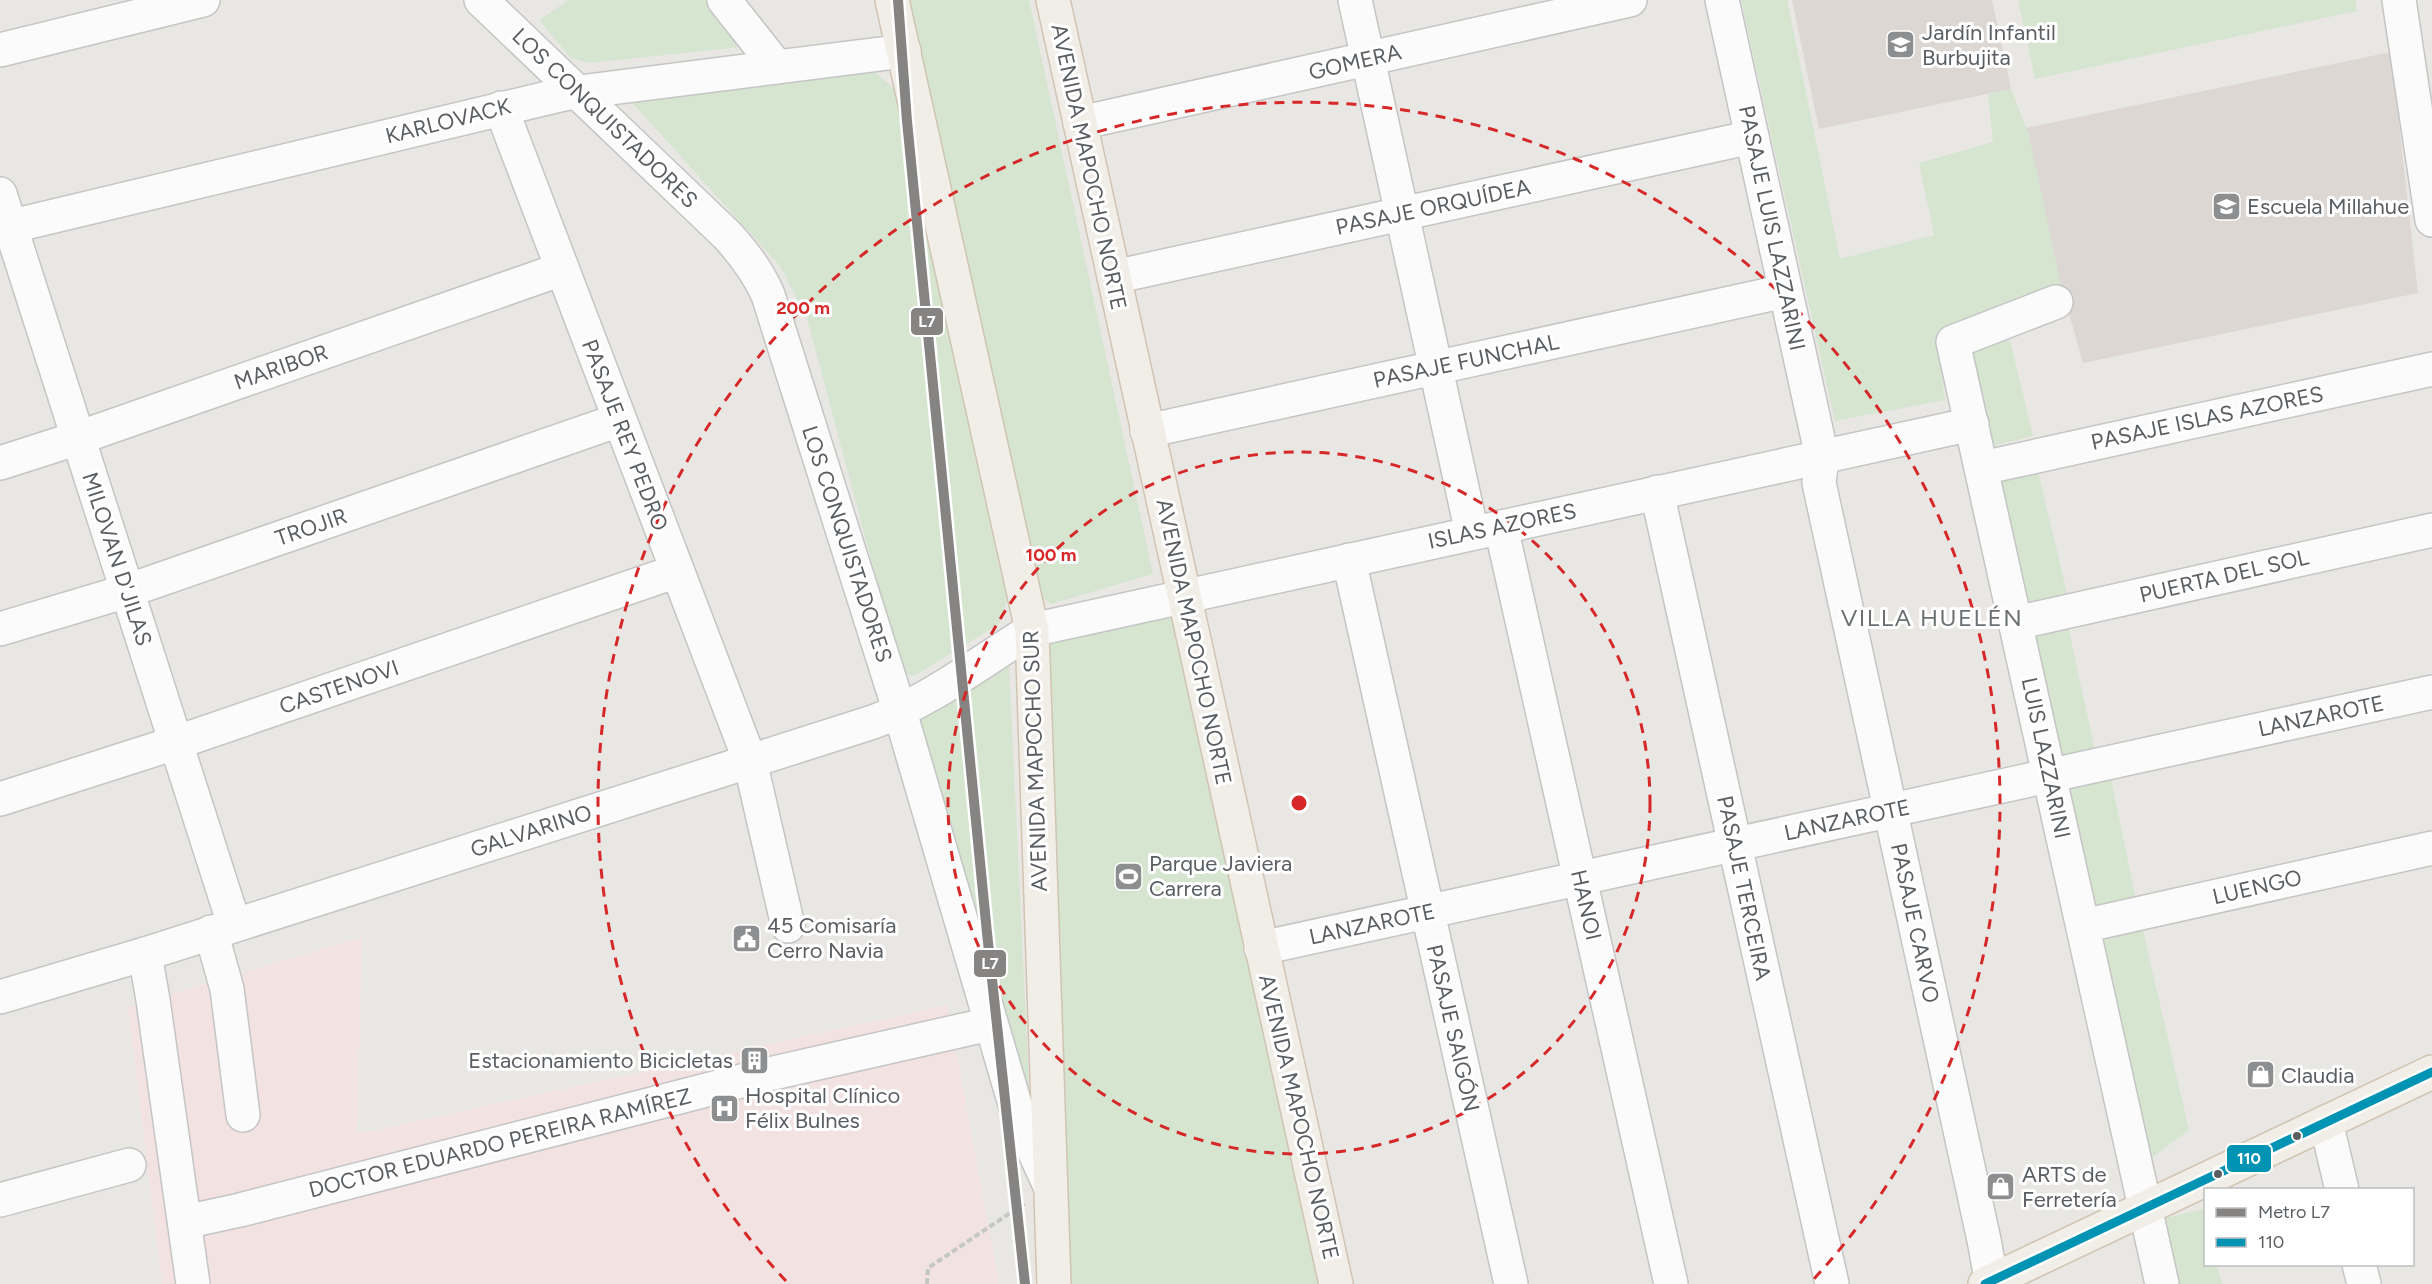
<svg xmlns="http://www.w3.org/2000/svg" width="2432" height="1284" viewBox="0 0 2432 1284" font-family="Figtree,sans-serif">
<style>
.education{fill:#dcd7d3}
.medical{fill:#f2e2e1}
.green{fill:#d5e5cf}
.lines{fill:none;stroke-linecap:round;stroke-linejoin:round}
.minor-casing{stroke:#c5c5c5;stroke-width:36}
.major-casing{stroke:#d1c4b2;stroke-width:36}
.path{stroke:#c3c8c5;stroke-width:4;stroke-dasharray:6 3;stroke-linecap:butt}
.minor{stroke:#fcfbfb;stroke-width:33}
.major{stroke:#f1eee7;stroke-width:33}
.bus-1-casing{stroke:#fff;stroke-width:14}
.bus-1{stroke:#0093b3;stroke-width:9}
.metro-1-casing{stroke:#fff;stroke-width:15}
.metro-1{stroke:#868383;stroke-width:10}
.ring{fill:none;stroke:#d62828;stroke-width:3;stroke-dasharray:10 8}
.bus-dot{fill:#5a5e62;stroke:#fff;stroke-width:2}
.labels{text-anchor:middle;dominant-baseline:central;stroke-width:6;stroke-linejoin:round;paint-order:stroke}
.poi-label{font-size:22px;fill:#5a5e62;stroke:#fff;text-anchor:start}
.street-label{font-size:22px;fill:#5a5e62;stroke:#fff}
.neighbourhood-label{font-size:24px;letter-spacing:1.5px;fill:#6b7073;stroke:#fff}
.centre{fill:#d62828;stroke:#fff;stroke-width:3}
.ring-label{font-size:18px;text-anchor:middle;font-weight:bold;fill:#d62828;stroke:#fff;stroke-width:6;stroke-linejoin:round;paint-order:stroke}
.line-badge{stroke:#fff;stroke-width:2}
.badge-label{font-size:16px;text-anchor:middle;font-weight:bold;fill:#fff}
</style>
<rect width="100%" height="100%" fill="#e9e7e4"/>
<g class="education">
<path d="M1792 0H1992L2011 89 1819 129Z"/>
<path d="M2391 52 2418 293 2083 363 2061 285 2026 128Z"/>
</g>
<path class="medical" d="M362 937 357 1134 948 1005 999 1284H162L128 1007Z"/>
<g class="green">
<path d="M569 0H705L742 47 589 63 571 58 539 20Z"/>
<path d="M907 0H1029L1153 574 1051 604 1033 590Z"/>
<path d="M1741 0H1787L1840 259 1934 235 1919 163 1993 142 1988 94 2011 89 2029 135 2061 285 1936 335 1945 400 1835 421Z"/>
<path d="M2018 0H2355L2357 11 2035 79Z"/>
<path d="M875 72 895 90 1007 601 999 624 914 676 901 672 807 318 780 266 626 96Z"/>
<path d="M2010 340 2033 436 1992 446 1969 351Z"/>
<path d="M2037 467 2069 602 2026 611 1995 475Z"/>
<path d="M1169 614 1173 618 1326 1284H1067L1045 647 1059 631Z"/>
<path d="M2067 622 2096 755 2057 764 2027 631Z"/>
<path d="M1009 665 1030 1108 912 724Z"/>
<path d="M2111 779 2136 900 2091 910 2065 789Z"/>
<path d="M2142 926 2189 1130 2149 1160 2098 936Z"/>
<path d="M2204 1209 2206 1264 2217 1265 2222 1284H2176L2161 1219Z"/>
</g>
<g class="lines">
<defs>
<g id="minor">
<path d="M481 0 728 236C745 255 758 272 768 295L900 712 1019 1118 1050 1186"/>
<path d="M724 0 777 67"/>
<path d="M1355 0 1472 533"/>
<path d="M1722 0 1822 457 1819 483 1984 1240 1992 1284"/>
<path d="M2399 0 2432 220"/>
<path d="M0 50 203 0"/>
<path d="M501 108 750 761 788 926"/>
<path d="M1080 123 1630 0"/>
<path d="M0 194 234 924"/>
<path d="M0 229 564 94 904 51"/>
<path d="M1114 277 1752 137"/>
<path d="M2056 302 1953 342 2162 1284"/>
<path d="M1147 431 1785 291"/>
<path d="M0 463 78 438 562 269"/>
<path d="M1982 468 2432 369"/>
<path d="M1657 492 1832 1284"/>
<path d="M1501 527 1671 1284"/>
<path d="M1349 560 1511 1284"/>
<path d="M2016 623 2432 530"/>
<path d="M0 629 127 591 619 420"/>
<path d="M0 799 175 743 677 571"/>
<path d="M2083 926 2432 848"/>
<path d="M211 932 227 989 243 1115"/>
<path d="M1261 948 2432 692"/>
<path d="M145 954 153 1000 193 1284"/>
<path d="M0 997 145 954 873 722C930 701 980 662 1032 630L1972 424"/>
<path d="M2326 1122 2342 1190"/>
<path d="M0 1200 129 1165"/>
<path d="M185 1222 240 1210 765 1075 990 1024"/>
<path d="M2359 1264 2364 1284"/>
</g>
<g id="major">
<path d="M892 0 1032 630 1054 1284"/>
<path d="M1053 0 1336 1284"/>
<path d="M1985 1284 2432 1072"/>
</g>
</defs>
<use href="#minor" class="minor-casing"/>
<use href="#major" class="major-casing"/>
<path class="path" d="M927 1284 928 1268 1025 1203"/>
<use href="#minor" class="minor"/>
<use href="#major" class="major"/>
<defs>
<path id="bus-1" d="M1985 1284 2432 1072"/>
</defs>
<use href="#bus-1" class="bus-1-casing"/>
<use href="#bus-1" class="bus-1"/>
<defs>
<path id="metro-1" d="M898 0 907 121 987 933 1025 1284"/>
</defs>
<use href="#metro-1" class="metro-1-casing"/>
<use href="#metro-1" class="metro-1"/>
</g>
<g class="ring">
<circle cx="1299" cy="803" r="351"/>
<path d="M786 1281A701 701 0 1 1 1812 1281"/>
</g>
<defs>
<symbol id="school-square" viewBox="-11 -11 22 22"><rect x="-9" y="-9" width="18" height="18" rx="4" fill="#8c8e90" stroke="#fff"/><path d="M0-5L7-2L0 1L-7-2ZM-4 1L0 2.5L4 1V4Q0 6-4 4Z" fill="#fff"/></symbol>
<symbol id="stadium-square" viewBox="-11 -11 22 22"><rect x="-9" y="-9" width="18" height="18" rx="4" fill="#8c8e90" stroke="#fff"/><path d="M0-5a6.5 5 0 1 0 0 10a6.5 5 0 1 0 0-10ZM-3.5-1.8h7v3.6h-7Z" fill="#fff"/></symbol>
<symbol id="civic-square" viewBox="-11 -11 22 22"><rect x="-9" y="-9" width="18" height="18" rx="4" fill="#8c8e90" stroke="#fff"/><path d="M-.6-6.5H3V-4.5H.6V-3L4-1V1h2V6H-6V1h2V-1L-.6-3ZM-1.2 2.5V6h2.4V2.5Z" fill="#fff"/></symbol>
<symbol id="building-square" viewBox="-11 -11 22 22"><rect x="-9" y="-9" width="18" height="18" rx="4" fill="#8c8e90" stroke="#fff"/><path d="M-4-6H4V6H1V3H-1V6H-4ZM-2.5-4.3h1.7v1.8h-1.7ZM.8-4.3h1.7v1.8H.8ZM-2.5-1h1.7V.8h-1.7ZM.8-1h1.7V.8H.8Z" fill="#fff"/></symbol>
<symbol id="shop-square" viewBox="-11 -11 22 22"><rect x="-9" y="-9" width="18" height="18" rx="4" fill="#8c8e90" stroke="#fff"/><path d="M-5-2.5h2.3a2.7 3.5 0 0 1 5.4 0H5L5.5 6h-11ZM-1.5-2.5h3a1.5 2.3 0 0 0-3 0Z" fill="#fff"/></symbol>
<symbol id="hospital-square" viewBox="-11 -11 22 22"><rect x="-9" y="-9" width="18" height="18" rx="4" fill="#8c8e90" stroke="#fff"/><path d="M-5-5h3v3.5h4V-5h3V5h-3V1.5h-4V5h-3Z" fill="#fff"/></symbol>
</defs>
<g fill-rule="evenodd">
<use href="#school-square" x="1884" y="28" width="33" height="33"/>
<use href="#school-square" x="2210" y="190" width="33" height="33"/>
<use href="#stadium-square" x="1112" y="860" width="33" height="33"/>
<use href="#civic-square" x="730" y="922" width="33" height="33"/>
<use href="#building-square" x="738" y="1044" width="33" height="33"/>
<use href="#shop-square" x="2244" y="1058" width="33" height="33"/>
<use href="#hospital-square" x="708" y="1092" width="33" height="33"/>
<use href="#shop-square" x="1984" y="1170" width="33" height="33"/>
</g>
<g class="bus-dot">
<circle cx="2297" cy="1136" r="5"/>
<circle cx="2218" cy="1174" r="5"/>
</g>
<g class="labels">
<g class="poi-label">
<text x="1922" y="32">Jardín Infantil<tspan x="1922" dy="25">Burbujita</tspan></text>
<text x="2247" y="206">Escuela Millahue</text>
<text x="1149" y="863">Parque Javiera<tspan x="1149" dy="25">Carrera</tspan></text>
<text x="767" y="925">45 Comisaría<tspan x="767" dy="25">Cerro Navia</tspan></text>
<text x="733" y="1060" text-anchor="end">Estacionamiento Bicicletas</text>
<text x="2281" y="1075">Claudia</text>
<text x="745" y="1095">Hospital Clínico<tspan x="745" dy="25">Félix Bulnes</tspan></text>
<text x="2022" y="1174">ARTS de<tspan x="2022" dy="25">Ferretería</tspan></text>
</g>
<g class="street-label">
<text transform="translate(1355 62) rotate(-13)">GOMERA</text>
<text transform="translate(605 118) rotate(44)">LOS CONQUISTADORES</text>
<text transform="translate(448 121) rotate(-14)">KARLOVACK</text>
<text transform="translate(1089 167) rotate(78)">AVENIDA MAPOCHO NORTE</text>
<text transform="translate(1433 207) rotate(-12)">PASAJE ORQUÍDEA</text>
<text transform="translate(1772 228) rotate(78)">PASAJE LUIS LAZZARINI</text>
<text transform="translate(1466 361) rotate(-12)">PASAJE FUNCHAL</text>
<text transform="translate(281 367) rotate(-19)">MARIBOR</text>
<text transform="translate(2207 418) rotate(-12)">PASAJE ISLAS AZORES</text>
<text transform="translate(625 435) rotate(69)">PASAJE REY PEDRO</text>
<text transform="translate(1502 526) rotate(-12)">ISLAS AZORES</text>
<text transform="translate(311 527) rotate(-19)">TROJIR</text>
<text transform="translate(847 544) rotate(72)">LOS CONQUISTADORES</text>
<text transform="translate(117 559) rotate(72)">MILOVAN D'JILAS</text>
<text transform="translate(2224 576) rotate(-13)">PUERTA DEL SOL</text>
<text transform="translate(1194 642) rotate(78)">AVENIDA MAPOCHO NORTE</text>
<text transform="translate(339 687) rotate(-19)">CASTENOVI</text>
<text transform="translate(2321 716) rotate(-12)">LANZAROTE</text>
<text transform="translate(2046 758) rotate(78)">LUIS LAZZARINI</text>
<text transform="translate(1035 761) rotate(-92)">AVENIDA MAPOCHO SUR</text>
<text transform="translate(1847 820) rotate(-12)">LANZAROTE</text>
<text transform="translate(531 831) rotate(-18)">GALVARINO</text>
<text transform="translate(2257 887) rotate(-13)">LUENGO</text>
<text transform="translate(1744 888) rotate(78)">PASAJE TERCEIRA</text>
<text transform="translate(1586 905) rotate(77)">HANOI</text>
<text transform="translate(1915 923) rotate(78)">PASAJE CARVO</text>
<text transform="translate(1372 924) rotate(-12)">LANZAROTE</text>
<text transform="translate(1453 1028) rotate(77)">PASAJE SAIGÓN</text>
<text transform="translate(1299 1117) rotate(77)">AVENIDA MAPOCHO NORTE</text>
<text transform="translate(500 1143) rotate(-14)">DOCTOR EDUARDO PEREIRA RAMÍREZ</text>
</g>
<g class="neighbourhood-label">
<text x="1932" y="617">VILLA HUELÉN</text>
</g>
</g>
<circle cx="1299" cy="803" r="9" class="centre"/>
<g class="ring-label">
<text x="803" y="314">200 m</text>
<text x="1051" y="561">100 m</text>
</g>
<g class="line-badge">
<rect x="910" y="307" width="34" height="29" rx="6" fill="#868383"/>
<rect x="973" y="949" width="34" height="29" rx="6" fill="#868383"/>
<rect x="2226" y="1144" width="46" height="29" rx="6" fill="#0093b3"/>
</g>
<g class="badge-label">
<text x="927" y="327">L7</text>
<text x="990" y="969">L7</text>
<text x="2249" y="1164">110</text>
</g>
<rect x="2204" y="1188" width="210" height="78" fill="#ffffff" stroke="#bdbfc0" stroke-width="1.5"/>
<rect x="2216" y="1208" width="30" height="9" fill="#868383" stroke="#bdbfc0" stroke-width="1.5"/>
<text x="2258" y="1218" font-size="18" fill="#5a5e62">Metro L7</text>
<rect x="2216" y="1238" width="30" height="9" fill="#0093b3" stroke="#bdbfc0" stroke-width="1.5"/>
<text x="2258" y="1248" font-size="18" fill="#5a5e62">110</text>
</svg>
